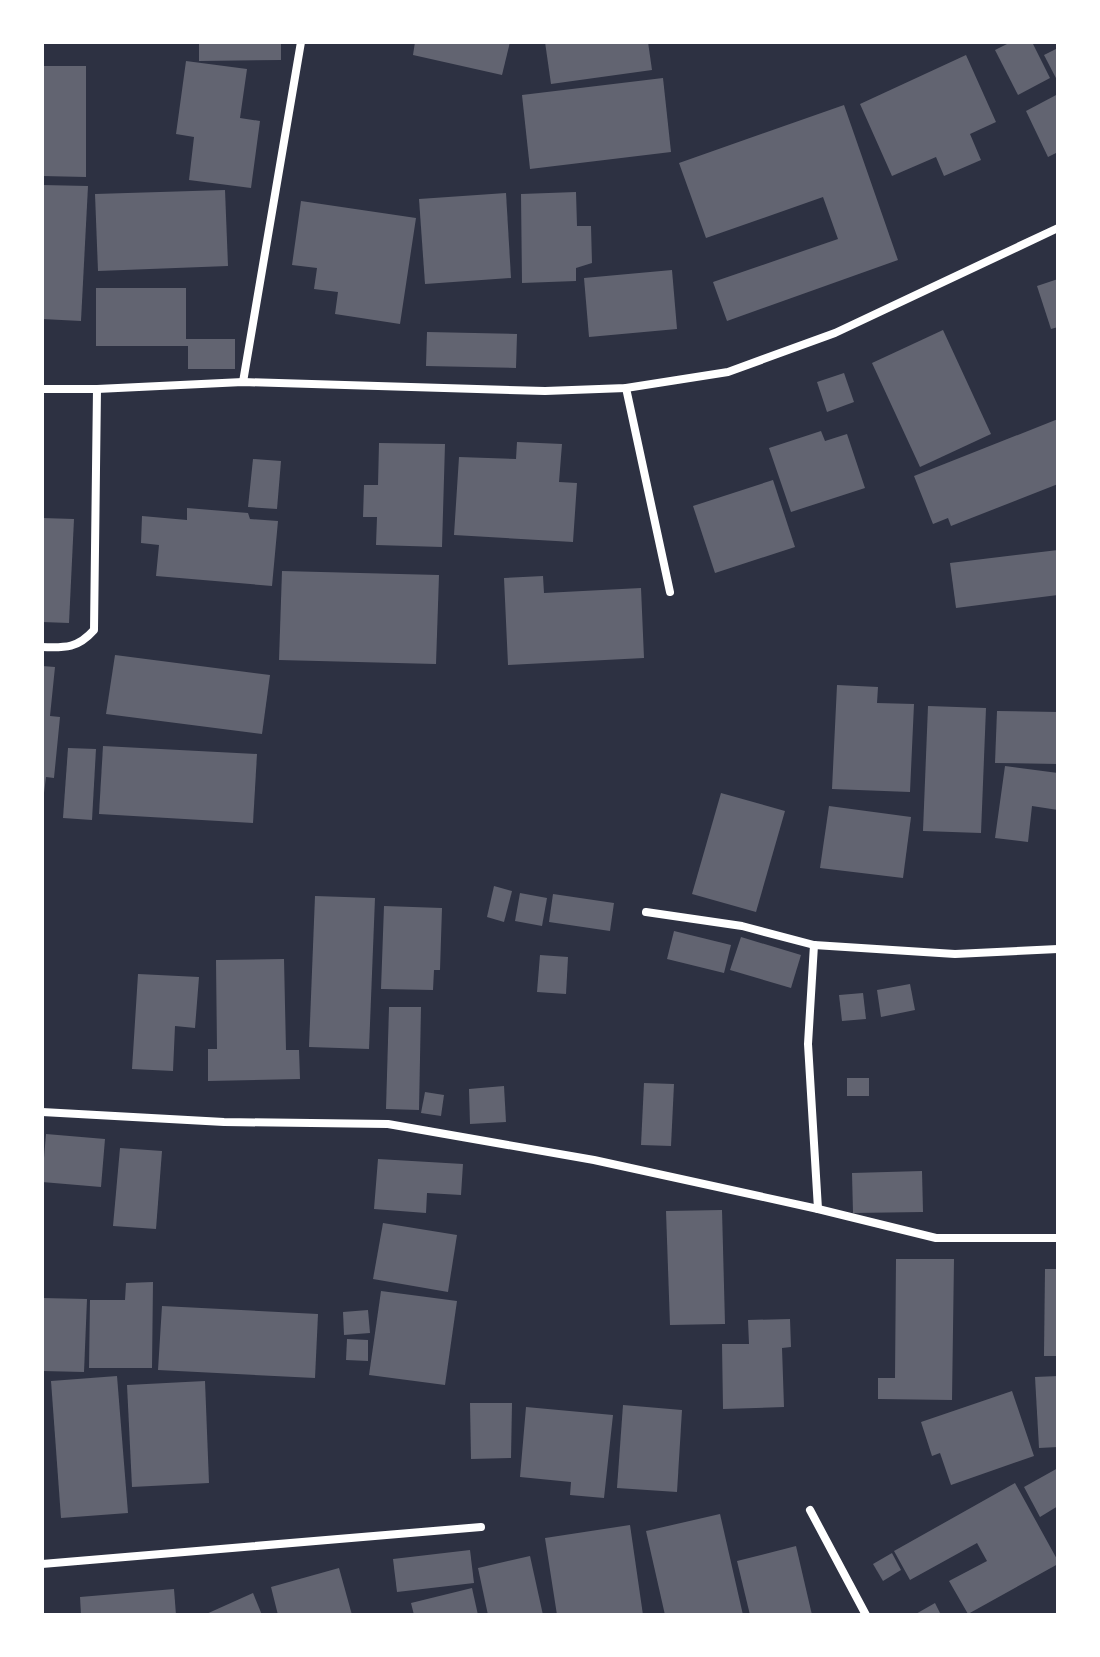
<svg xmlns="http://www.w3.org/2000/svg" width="1100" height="1657" viewBox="0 0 1100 1657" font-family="'Playfair Display',serif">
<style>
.building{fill:#626471}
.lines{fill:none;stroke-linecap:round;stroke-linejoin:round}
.minor{stroke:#fff;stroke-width:8}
</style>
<rect width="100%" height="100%" fill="#2d3142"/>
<g class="building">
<path d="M199 42H281V60L199 61Z"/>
<path d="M415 42H510L502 75 413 55Z"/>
<path d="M545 42H648L652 70 551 84Z"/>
<path d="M1011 42H1032L1050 78 1018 95 995 50Z"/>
<path d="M1058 48V82L1044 55Z"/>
<path d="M966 55 996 122 970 134 981 160 944 176 936 157 892 176 860 104Z"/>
<path d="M186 61 247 69 240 118 260 121 251 188 189 180 194 137 176 134Z"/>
<path d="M42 66H86V177L42 176Z"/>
<path d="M663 78 671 152 530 169 522 95Z"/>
<path d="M1058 94V152L1048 157 1026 111Z"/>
<path d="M844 105 898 260 727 321 713 282 838 239 823 197 706 238 679 163Z"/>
<path d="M42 185 88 186 81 321 42 319Z"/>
<path d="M225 190 228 266 98 271 95 194Z"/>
<path d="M576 192 577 226H591L592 263 576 268V281L522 283 521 194Z"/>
<path d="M506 193 511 278 425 284 419 199Z"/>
<path d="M301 201 416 218 400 324 335 314 338 292 314 289 317 268 292 265Z"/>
<path d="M672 270 677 329 589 337 584 278Z"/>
<path d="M1058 279V327L1051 329 1037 286Z"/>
<path d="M96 288H186V339H235V369H188V346H96Z"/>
<path d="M943 330 991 434 920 467 872 363Z"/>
<path d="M427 332 517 334 516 368 426 366Z"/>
<path d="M844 373 854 402 827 412 817 382Z"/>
<path d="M1058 419V484L951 526 948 518 933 524 914 476Z"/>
<path d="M821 431 825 441 847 434 865 488 791 512 769 448Z"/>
<path d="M517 442 562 444 559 482 577 483 573 542 454 535 459 457 516 459Z"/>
<path d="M379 443 445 444 442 547 376 545 377 517H363L364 485H378Z"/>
<path d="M253 459 281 461 277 509 248 507Z"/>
<path d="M773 480 795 547 715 573 693 506Z"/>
<path d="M187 508 248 513 250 519 278 521 272 586 156 576 159 545 141 543 142 516 187 520Z"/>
<path d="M42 518 74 519 69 623 42 622Z"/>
<path d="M1058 550V595L956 608 950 563Z"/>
<path d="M282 571 439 575 436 664 279 660Z"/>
<path d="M543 576 544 593 641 588 644 658 508 665 504 578Z"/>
<path d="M115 655 270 675 262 734 106 714Z"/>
<path d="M42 666 55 667 50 716 60 717 54 778 46 777 44 793H42Z"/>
<path d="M837 685 878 687 877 703 914 704 910 792 832 789Z"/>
<path d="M928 706 986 708 981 833 923 831Z"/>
<path d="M997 711 1058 712V764L995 763Z"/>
<path d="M103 746 257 754 253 823 99 814Z"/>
<path d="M68 748 96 749 92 820 63 818Z"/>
<path d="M1005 766 1058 773V810L1032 806 1028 842 995 838Z"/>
<path d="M721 793 785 811 756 912 692 894Z"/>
<path d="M829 806 911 817 903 878 820 868Z"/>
<path d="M494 886 512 891 504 922 487 917Z"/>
<path d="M520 893 547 898 542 926 515 921Z"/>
<path d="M553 894 614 903 610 931 549 922Z"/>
<path d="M315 896 375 898 369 1049 309 1047Z"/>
<path d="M384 906 442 908 440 970H434L433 990 381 989Z"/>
<path d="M674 931 731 945 724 973 667 959Z"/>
<path d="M741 937 801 955 791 988 730 970Z"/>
<path d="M540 955 568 957 566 994 537 992Z"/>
<path d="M284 959 286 1050H299L300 1079 208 1081V1049H217L216 960Z"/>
<path d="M138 974 199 977 195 1028 175 1026 173 1071 132 1069Z"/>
<path d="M910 984 915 1010 881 1017 877 990Z"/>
<path d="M863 993 866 1019 842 1021 839 995Z"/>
<path d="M389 1007H421L419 1110 386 1109Z"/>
<rect x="847" y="1078" width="22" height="18"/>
<path d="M644 1083 674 1084 671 1146 641 1145Z"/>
<path d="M504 1086 506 1122 470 1124 469 1089Z"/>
<path d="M425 1092 444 1095 441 1116 421 1113Z"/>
<path d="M46 1134 105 1139 101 1187 42 1182Z"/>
<path d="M120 1148 162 1151 156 1229 113 1226Z"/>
<path d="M378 1159 463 1164 461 1195 427 1193 426 1213 374 1209Z"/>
<path d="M922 1171 923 1212 853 1213 852 1173Z"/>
<path d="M722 1210 725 1324 670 1325 666 1211Z"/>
<path d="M383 1223 457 1235 448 1292 373 1279Z"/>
<path d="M896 1259H954L952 1400 878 1399V1378H895Z"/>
<path d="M1045 1269H1058V1356H1044Z"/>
<path d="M153 1282 152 1368H89L90 1300H125L126 1283Z"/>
<path d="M381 1291 457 1301 445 1385 369 1375Z"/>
<path d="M42 1298 87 1299 84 1372 42 1371Z"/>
<path d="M162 1306 318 1314 315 1378 158 1370Z"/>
<path d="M368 1310 370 1333 344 1335 343 1312Z"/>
<path d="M790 1319 791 1347 782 1348 784 1407 723 1409 722 1344H749L748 1320Z"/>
<path d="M347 1339 368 1340V1361L346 1360Z"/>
<path d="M117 1376 128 1513 61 1518 51 1381Z"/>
<path d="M1058 1376V1447L1039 1448 1035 1377Z"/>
<path d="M205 1381 209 1483 132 1487 127 1385Z"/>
<path d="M1012 1391 1034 1456 951 1485 940 1453 932 1456 921 1422Z"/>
<path d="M470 1403H512L511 1458 471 1459Z"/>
<path d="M623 1405 682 1410 677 1492 617 1488Z"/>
<path d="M526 1407 613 1415 604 1498 570 1495 571 1482 520 1477Z"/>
<path d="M1058 1468V1506L1040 1517 1024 1487Z"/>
<path d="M1015 1483 1058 1561V1564L968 1614 949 1581 987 1561 977 1543 910 1580 894 1551Z"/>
<path d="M720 1514 743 1615H665L646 1531Z"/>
<path d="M630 1525 643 1615H557L545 1538Z"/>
<path d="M796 1546 812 1615H750L737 1561Z"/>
<path d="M470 1550 474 1583 397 1592 393 1559Z"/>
<path d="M892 1553 901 1570 883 1581 873 1564Z"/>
<path d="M530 1556 543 1615H488L478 1568Z"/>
<path d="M339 1568 352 1615H278L271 1587Z"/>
<path d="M472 1588 478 1615H414L411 1603Z"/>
<path d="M174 1589 176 1615H81L80 1597Z"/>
<path d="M253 1593 262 1615H204Z"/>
<path d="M935 1603 941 1615H914Z"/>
</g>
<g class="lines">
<g class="minor">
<path d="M243 382 301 42"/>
<path d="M626 388 670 592"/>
<path d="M42 389H97L243 382 545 391 626 388 728 372 835 333 1058 228"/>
<path d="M42 647C66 648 78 648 94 630L97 389"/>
<path d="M646 912 742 926 814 945 955 954 1058 949"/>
<path d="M814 945 808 1044 818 1209"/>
<path d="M42 1112 224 1122 388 1124 594 1160 818 1209 936 1238H1058"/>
<path d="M810 1510 866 1615"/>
<path d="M42 1564 481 1527"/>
</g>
</g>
<rect width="1100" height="1657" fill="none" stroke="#ffffff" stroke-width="88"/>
</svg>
